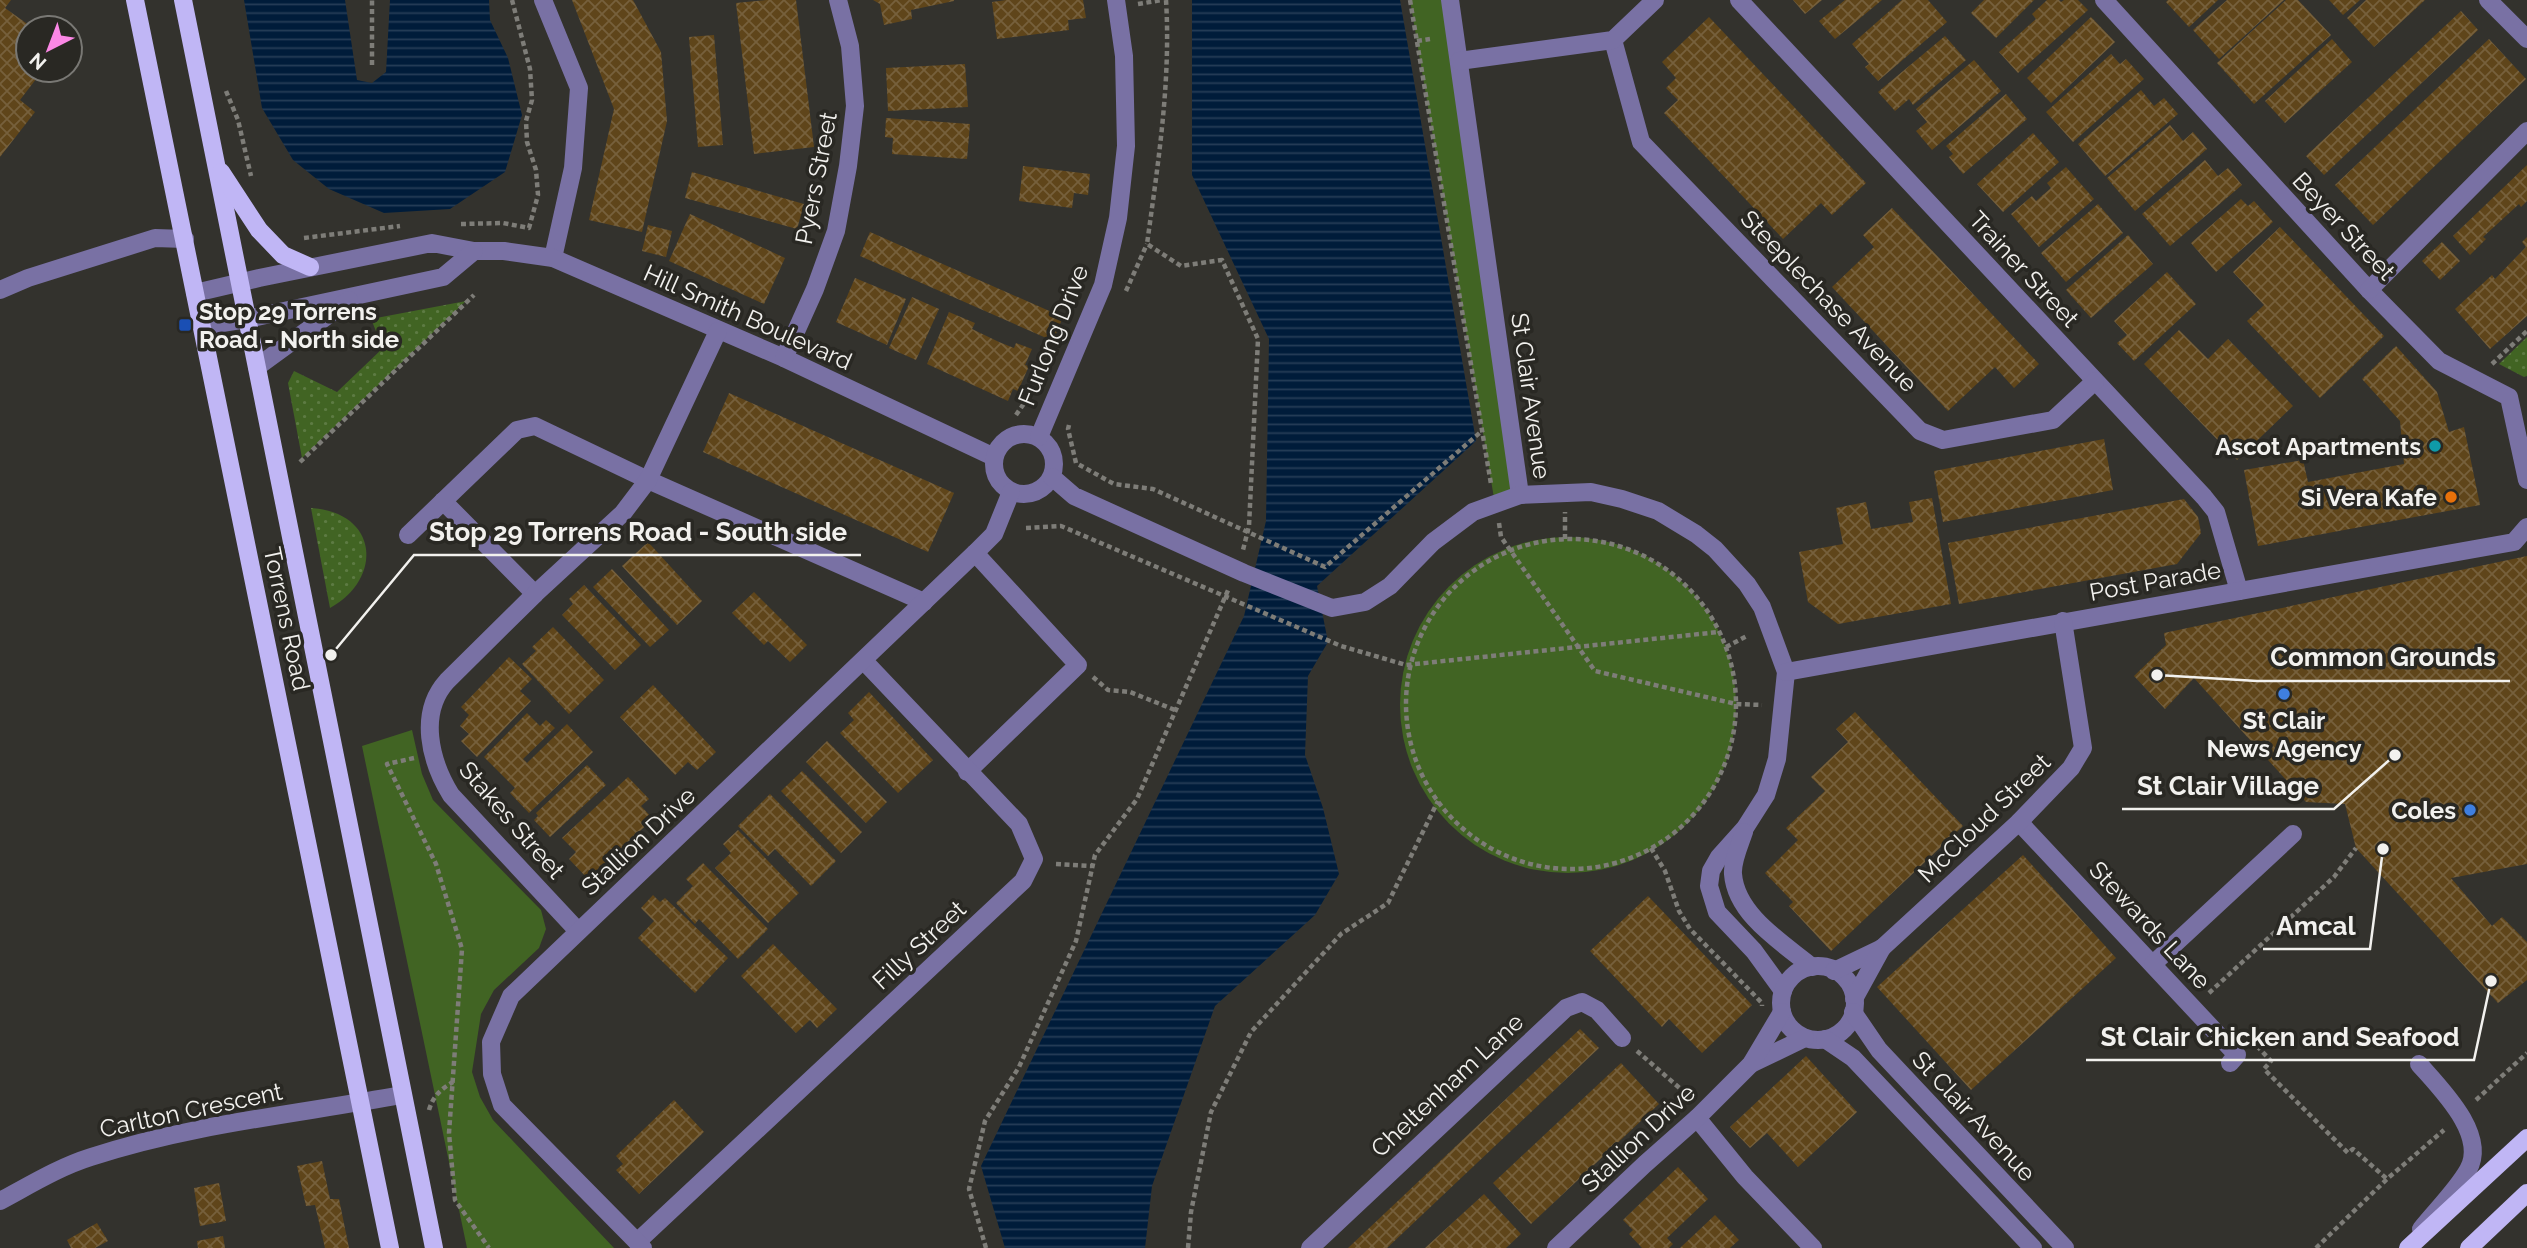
<svg xmlns="http://www.w3.org/2000/svg" width="2527" height="1248" viewBox="0 0 2527 1248" font-family="Raleway,sans-serif">
<style>
.grass{fill:url(#grass-dots)}
.park{fill:#416423}
.water{fill:url(#water-rules)}
.building{fill:url(#building-cross-hatch)}
.lines{fill:none;stroke-linecap:round;stroke-linejoin:round}
.path{stroke:#7e7d78;stroke-width:4.5;stroke-dasharray:5 3.5;stroke-linecap:butt}
.minor{stroke:#7971a4;stroke-width:18}
.major{stroke:#c0b6f5;stroke-width:18}
.transit-dot{fill:#1a4fb4;stroke:#292823;stroke-width:2.5}
.culture-dot{fill:#0f9aa8;stroke:#292823;stroke-width:2.5}
.food-dot{fill:#e8710a;stroke:#292823;stroke-width:2.5}
.shop-dot{fill:#3f7fe0;stroke:#292823;stroke-width:2.5}
.labels{text-anchor:middle;dominant-baseline:central;stroke-width:7;stroke-linejoin:round;paint-order:stroke}
.street-label{font-size:24px;fill:#f2f1ee;stroke:#292823}
.poi-label{font-size:24px;font-weight:bold;fill:#f2f1ee;stroke:#292823;text-anchor:end}
.leader{fill:none;stroke:#f2f1ee;stroke-width:2.5}
.callout-dot{fill:#f2f1ee;stroke:#292823;stroke-width:2.5}
.callout-label{font-size:26px;text-anchor:middle;font-weight:bold;fill:#f2f1ee;stroke:#292823;stroke-width:7;stroke-linejoin:round;paint-order:stroke}
</style>
<defs>
<pattern id="grass-dots" width="8" height="8" patternUnits="userSpaceOnUse" patternTransform="scale(1.75)"><rect width="8" height="8" fill="#416423"/><path d="M2 2h.1M6 6h.1" fill="none" stroke="#5d7b43" stroke-width="1.8" stroke-linecap="round"/></pattern>
<pattern id="water-rules" width="6" height="5" patternUnits="userSpaceOnUse" patternTransform="scale(1.75)"><rect width="6" height="5" fill="#001c3a"/><path d="M0 2.5h6" fill="none" stroke="#263d57"/></pattern>
<pattern id="building-cross-hatch" width="8" height="8" patternUnits="userSpaceOnUse" patternTransform="scale(1.75)"><rect width="8" height="8" fill="#5f451a"/><path d="M0 0l8 8M0 8l8-8" fill="none" stroke="#76603c"/></pattern>
</defs>
<rect width="100%" height="100%" fill="#33322d"/>
<g class="grass">
<path d="M466 301 302 458 288 383 294 371 337 392 383 348 371 319Z"/>
<path d="M2527 337V376L2524 377 2499 364Z"/>
<path d="M311 508C378 512 384 578 330 608Z"/>
</g>
<g class="park">
<path d="M1410 0H1448L1520 495 1495 504Z"/>
<circle cx="1568" cy="705" r="168"/>
<path d="M412 730 422 774 433 800 541 910 546 929 539 948 494 990 481 1014 472 1072 480 1097 493 1120 614 1248H467L362 746Z"/>
</g>
<g class="water">
<path d="M244 0H345L357 80 372 83 386 72 390 0H489L490 20 508 58 522 115 505 172 450 209 384 213 329 189 293 160 262 108Z"/>
<path d="M1192 0H1400L1476 441 1317 586 1328 642 1308 676 1305 755 1323 808 1339 874 1315 915 1215 1006 1152 1186 1145 1248H1005L981 1166 1244 616 1266 521 1269 339 1192 175Z"/>
</g>
<g class="building">
<path d="M0 0H11L5 8 33 28H28V70H43L20 100 35 112 0 157Z"/>
<path d="M572 0H633L661 52 667 121 642 232 589 220 614 109Z"/>
<path d="M766 0H796L814 147 754 154 736 3Z"/>
<path d="M873 0H954V1L911 10 912 19 884 25 880 4Z"/>
<path d="M1006 0H1083L1086 18 1068 20 1069 30 997 39 992 2Z"/>
<path d="M1793 0H1822L1805 14Z"/>
<path d="M1845 0H1882L1835 39 1819 21Z"/>
<path d="M1902 0H1928L1947 22 1878 81 1865 67 1869 64 1852 44Z"/>
<path d="M1984 0H2034L1996 38 1971 13Z"/>
<path d="M2047 0H2059L2061 2 2064 0H2078L2088 10 2018 73 1999 52 2036 19 2032 14Z"/>
<path d="M2168 0H2218L2189 27 2166 2Z"/>
<path d="M2227 0H2284L2219 59 2193 30Z"/>
<path d="M2286 0H2298L2331 35 2254 104 2217 63Z"/>
<path d="M2329 0H2360L2343 15Z"/>
<path d="M2366 0H2425L2374 47 2347 18Z"/>
<path d="M2461 11 2478 30 2324 175 2306 156Z"/>
<path d="M1709 17 1866 183 1832 215 1821 203 1783 239 1664 113 1678 100 1666 88 1676 78 1662 62Z"/>
<path d="M2091 17 2115 42 2051 103 2027 78Z"/>
<path d="M714 35 723 145 698 147 689 37Z"/>
<path d="M1945 36 1966 60 1913 105 1909 99 1895 111 1878 92Z"/>
<path d="M2332 39 2352 62 2285 123 2265 101Z"/>
<path d="M2489 39 2526 79 2373 225 2335 185Z"/>
<path d="M2111 54 2120 64 2126 59 2144 79 2073 142 2046 112Z"/>
<path d="M1974 60 2001 91 1932 150 1916 131 1927 122 1916 109Z"/>
<path d="M965 64 968 107 888 111 886 68Z"/>
<path d="M2141 90 2154 106 2164 98 2178 114 2105 176 2078 144Z"/>
<path d="M2006 94 2027 119 1963 174 1949 157 1953 154 1946 146Z"/>
<path d="M886 118 970 124 967 159 892 154 893 138 885 137Z"/>
<path d="M2170 125 2183 141 2193 132 2207 149 2135 211 2107 178Z"/>
<path d="M2033 133 2059 162 2003 212 1977 184Z"/>
<path d="M2205 160 2218 176 2228 168 2242 185 2170 246 2142 214Z"/>
<path d="M2527 165V201L2521 207 2519 204 2483 237 2486 239 2470 255 2453 236Z"/>
<path d="M1023 166 1090 174 1088 195 1074 193 1072 208 1019 201Z"/>
<path d="M2066 167 2094 199 2039 247 2011 214 2032 196 2036 201 2051 188 2047 183Z"/>
<path d="M692 172 804 204 797 229 685 198Z"/>
<path d="M2241 199 2248 206 2254 201 2273 222 2216 272 2191 243Z"/>
<path d="M2098 204 2123 233 2066 282 2041 253Z"/>
<path d="M1892 208 2039 364 2014 388 1995 367 1948 411 1832 287 1874 247 1863 235Z"/>
<path d="M690 214 785 258 764 304 669 261Z"/>
<path d="M648 225 672 231 666 257 642 251Z"/>
<path d="M2280 227 2384 336 2320 398 2247 321 2264 305 2233 272Z"/>
<path d="M870 232 1063 317 1053 341 860 256Z"/>
<path d="M2128 235 2153 264 2091 318 2066 290Z"/>
<path d="M2527 237V316L2490 349 2455 309 2492 275 2495 279 2526 247 2522 242Z"/>
<path d="M2442 242 2460 261 2440 280 2422 261Z"/>
<path d="M2167 272 2196 304 2134 361 2117 343 2127 335 2114 321Z"/>
<path d="M855 278 906 299 887 345 836 322Z"/>
<path d="M912 297 939 309 916 360 889 348Z"/>
<path d="M949 312 975 323 972 329 999 342 1014 348 1016 343 1032 349 1025 365 1029 366 1018 391 1013 389 1008 401 927 364Z"/>
<path d="M2179 330 2208 359 2228 339 2293 406 2237 460 2144 364Z"/>
<path d="M2396 346 2437 392 2449 432 2464 427 2480 505 2258 546 2244 470 2303 460 2308 482 2404 464 2400 421 2362 379Z"/>
<path d="M729 393 954 493 928 552 703 452Z"/>
<path d="M2104 439 2113 490 1943 522 1934 471Z"/>
<path d="M1932 498 1951 604 1838 624 1808 602 1799 552 1843 544 1836 508 1866 502 1871 529 1913 522 1909 502Z"/>
<path d="M2184 499 2198 517 2201 533 2177 564 1959 604 1948 543Z"/>
<path d="M648 542 702 601 677 625 622 566Z"/>
<path d="M2527 556V864L2451 878 2492 926 2502 917 2527 942V980L2498 1003 2356 848 2345 804 2306 802 2194 678 2165 709 2134 676 2166 645 2164 633Z"/>
<path d="M612 569 669 630 650 647 593 587Z"/>
<path d="M584 585 641 645 615 670 562 615 573 604 569 599Z"/>
<path d="M754 592 807 645 790 662 768 641 764 645 732 613Z"/>
<path d="M553 627 604 680 569 714 522 664 536 651 532 647Z"/>
<path d="M509 657 532 679 520 691 531 701 477 757 461 741 469 734 460 726 469 715 461 707Z"/>
<path d="M653 685 716 752 697 770 688 762 675 775 620 717Z"/>
<path d="M869 692 933 760 898 793 840 733 854 720 848 713Z"/>
<path d="M1855 712 1963 826 1831 951 1789 906 1793 902 1765 873 1798 840 1786 828 1825 791 1811 777 1848 742 1836 729Z"/>
<path d="M527 713 540 726 546 720 555 728 523 759 527 763 567 724 593 752 529 813 510 793 515 788 484 757Z"/>
<path d="M827 741 887 802 866 823 806 762Z"/>
<path d="M587 765 606 785 550 837 534 820 538 816 536 813Z"/>
<path d="M802 771 862 832 841 853 781 791Z"/>
<path d="M628 777 649 799 641 806 653 819 588 879 569 859 576 852 562 838Z"/>
<path d="M770 794 836 861 811 886 775 849 768 856 738 826Z"/>
<path d="M738 830 799 893 768 923 715 868 731 853 723 844Z"/>
<path d="M2023 855 2116 958 1971 1090 1877 987Z"/>
<path d="M703 863 768 929 738 959 699 919 695 924 676 903 693 886 686 879Z"/>
<path d="M653 895 660 902 665 898 728 958 695 993 638 938 654 921 641 908Z"/>
<path d="M1648 896 1752 1005 1702 1053 1669 1019 1662 1027 1590 951Z"/>
<path d="M773 944 837 1009 817 1028 810 1020 796 1033 741 976Z"/>
<path d="M1580 1029 1599 1048 1387 1248H1348Z"/>
<path d="M1806 1056 1857 1112 1798 1167 1767 1133 1750 1148 1730 1127Z"/>
<path d="M1621 1063 1659 1104 1531 1224 1493 1183Z"/>
<path d="M674 1100 704 1132 639 1194 616 1170 623 1164 616 1156Z"/>
<path d="M322 1161 330 1199H339L349 1248H325L315 1205 306 1206 297 1166Z"/>
<path d="M1678 1167 1708 1199 1667 1238 1673 1244 1669 1248H1642L1629 1234 1633 1230 1623 1220Z"/>
<path d="M219 1183 226 1221 200 1226 194 1188Z"/>
<path d="M1484 1194 1521 1234 1506 1248H1425Z"/>
<path d="M1715 1215 1739 1240 1730 1248H1680Z"/>
<path d="M97 1223 108 1241 95 1248H71L67 1240Z"/>
<path d="M223 1236 225 1248H198L197 1241Z"/>
</g>
<g class="lines">
<g class="path">
<path d="M1166 0C1171 81 1158 164 1147 244L1181 266 1222 260 1258 339 1249 526 1243 550"/>
<path d="M1410 0 1491 484"/>
<path d="M1138 4 1162 0"/>
<path d="M1417 41 1430 39"/>
<path d="M372 65V0"/>
<path d="M226 91 238 120 251 176"/>
<path d="M461 224 503 223 529 228 538 195 536 170 527 142 526 121 532 100 530 69 512 0"/>
<path d="M304 238 400 226"/>
<path d="M1126 291 1147 244"/>
<path d="M2492 364 2527 331"/>
<path d="M1016 415 1034 389"/>
<path d="M1069 425 1068 429 1076 463 1114 484 1153 489 1325 567 1483 430"/>
<path d="M300 462 474 295"/>
<path d="M1499 523 1501 537 1595 671 1736 704 1762 705"/>
<path d="M1026 528 1061 526 1341 646 1406 665 1719 632"/>
<path d="M1565 539V512"/>
<circle cx="1571" cy="704" r="165"/>
<path d="M1726 647 1747 636"/>
<path d="M1093 677 1108 690 1130 692 1175 710"/>
<path d="M414 758 387 764 436 864 462 949 449 1133 455 1200 489 1248"/>
<path d="M1651 848 1665 871 1679 911 1690 929 1762 1003V1006"/>
<path d="M1056 864 1092 866"/>
<path d="M2209 993 2334 877 2356 848"/>
<path d="M2257 1046 2271 1061 2264 1069 2348 1153 2353 1149 2387 1179"/>
<path d="M1637 1051 1691 1098"/>
<path d="M2476 1100 2527 1053"/>
<path d="M429 1110C433 1096 441 1089 453 1082"/>
<path d="M986 1248 969 1189 985 1121 1019 1067 1076 941 1095 855 1137 799 1229 588"/>
<path d="M1188 1248 1191 1212 1211 1112 1251 1032 1341 934 1388 903 1438 801"/>
<path d="M2316 1248 2387 1179 2444 1130"/>
</g>
<g class="minor">
<path d="M543 0 579 88 573 168 553 258"/>
<path d="M1450 0 1520 495"/>
<path d="M1739 0 2204 497 2216 512 2239 591"/>
<path d="M2104 0 2369 290 2439 361 2509 397 2527 480"/>
<path d="M2488 0 2527 39"/>
<path d="M1613 40 1641 142 1920 431 1943 440 2053 420 2095 381"/>
<path d="M1459 61 1613 40 1655 0"/>
<path d="M0 290 28 278 155 238 185 239"/>
<path d="M2369 290 2527 131"/>
<path d="M195 293 259 278 432 243 474 251H504L553 258 784 358 994 457"/>
<path d="M203 326 247 319 443 277 474 251"/>
<path d="M784 358 815 289 836 231 848 166 855 106 850 46 838 0"/>
<path d="M257 367 349 300"/>
<circle cx="1024" cy="464" r="30"/>
<path d="M1039 437 1103 285 1118 218 1126 146 1124 56 1116 0"/>
<path d="M1052 477 1074 496 1244 573 1332 608 1365 602 1390 586 1433 542 1473 512 1520 495 1591 492 1622 499 1658 511 1696 534 1715 549 1747 584 1762 607 1786 672 1777 759 1766 795 1745 828 1719 857 1711 871 1709 886 1717 912 1754 951 1783 991"/>
<path d="M443 501 535 594"/>
<path d="M408 535 517 430 535 426 648 480 924 602"/>
<path d="M1786 672 2514 542 2527 527"/>
<path d="M967 772 1078 665 975 553"/>
<path d="M2019 822 2237 1055 2230 1063"/>
<path d="M1744 832C1740 844 1732 861 1733 874 1736 915 1783 943 1812 967"/>
<path d="M578 931 451 795C430 761 418 713 447 681L535 594 623 513 648 480 718 331"/>
<path d="M2153 964 2293 834"/>
<circle cx="1818" cy="1003" r="37"/>
<path d="M1834 971 1882 948 2019 822 2071 768 2083 748 2063 621"/>
<path d="M1854 999 1882 948"/>
<path d="M1853 1012 1879 1050 2065 1248"/>
<path d="M1825 1039 1853 1058 2033 1248"/>
<path d="M1751 1064 1805 1038"/>
<path d="M2419 1064C2441 1089 2488 1135 2468 1170 2456 1191 2436 1210 2421 1229"/>
<path d="M1697 1118 1745 1177 1813 1248"/>
<path d="M0 1201C30 1185 59 1167 91 1157 192 1124 298 1114 401 1095"/>
<path d="M637 1242 1023 881 1034 859 1019 824 864 661"/>
<path d="M643 1248 502 1105 492 1074 491 1042 511 996 975 553 994 534 1011 492"/>
<path d="M1310 1248 1566 1008 1582 1002 1597 1010 1622 1038"/>
<path d="M1556 1248 1645 1164 1697 1118 1751 1064 1782 1012"/>
</g>
<g class="major">
<path d="M135 0 390 1248"/>
<path d="M183 0 434 1248"/>
<path d="M221 172 259 230 283 255 310 267"/>
<path d="M2408 1248 2527 1138"/>
<path d="M2469 1248 2527 1193"/>
</g>
</g>
<rect class="transit-dot" x="178" y="318" width="14" height="14" rx="3.5"/>
<circle class="culture-dot" cx="2435" cy="446" r="7"/>
<circle class="food-dot" cx="2451" cy="497" r="7"/>
<g class="shop-dot">
<circle cx="2284" cy="694" r="7"/>
<circle cx="2470" cy="810" r="7"/>
</g>
<g class="labels">
<g class="street-label">
<text transform="translate(816 178) rotate(-79)">Pyers Street</text>
<text transform="translate(2344 226) rotate(47)">Beyer Street</text>
<text transform="translate(2024 269) rotate(47)">Trainer Street</text>
<text transform="translate(1829 301) rotate(46)">Steeplechase Avenue</text>
<text transform="translate(748 317) rotate(24)">Hill Smith Boulevard</text>
<text transform="translate(1053 335) rotate(-68)">Furlong Drive</text>
<text transform="translate(1531 396) rotate(82)">St Clair Avenue</text>
<text transform="translate(2155 581) rotate(-10)">Post Parade</text>
<text transform="translate(287 619) rotate(78)">Torrens Road</text>
<text transform="translate(1984 818) rotate(-44)">McCloud Street</text>
<text transform="translate(512 820) rotate(49)">Stakes Street</text>
<text transform="translate(638 841) rotate(-43)">Stallion Drive</text>
<text transform="translate(2150 925) rotate(47)">Stewards Lane</text>
<text transform="translate(919 945) rotate(-43)">Filly Street</text>
<text transform="translate(1447 1085) rotate(-43)">Cheltenham Lane</text>
<text transform="translate(191 1110) rotate(-12)">Carlton Crescent</text>
<text transform="translate(1974 1116) rotate(47)">St Clair Avenue</text>
<text transform="translate(1638 1138) rotate(-43)">Stallion Drive</text>
</g>
<g class="poi-label">
<text x="199" y="311" text-anchor="start">Stop 29 Torrens<tspan x="199" dy="28">Road - North side</tspan></text>
<text x="2421" y="446">Ascot Apartments</text>
<text x="2437" y="497">Si Vera Kafe</text>
<text x="2284" y="720" text-anchor="middle">St Clair<tspan x="2284" dy="28">News Agency</tspan></text>
<text x="2456" y="810">Coles</text>
</g>
</g>
<path class="leader" d="M331 655L414 555H861M2157 675L2257 681H2510M2395 755L2334 809H2122M2383 849L2370 949H2263M2491 981L2474 1060H2086"/>
<g class="callout-dot">
<circle cx="331" cy="655" r="7"/>
<circle cx="2157" cy="675" r="7"/>
<circle cx="2395" cy="755" r="7"/>
<circle cx="2383" cy="849" r="7"/>
<circle cx="2491" cy="981" r="7"/>
</g>
<g class="callout-label">
<text x="638" y="541">Stop 29 Torrens Road - South side</text>
<text x="2383" y="666">Common Grounds</text>
<text x="2228" y="795">St Clair Village</text>
<text x="2316" y="935">Amcal</text>
<text x="2280" y="1046">St Clair Chicken and Seafood</text>
</g>
<g transform="translate(49 49) rotate(222)"><circle r="33" fill="#292823" stroke="#797874" stroke-width="2"/>
<path d="M0-5L12 26L0 18L-12 26Z" fill="#fb87e5"/>
<text y="-10" font-size="19" font-weight="bold" text-anchor="middle" fill="#f2f1ee">N</text>
</g>
</svg>
